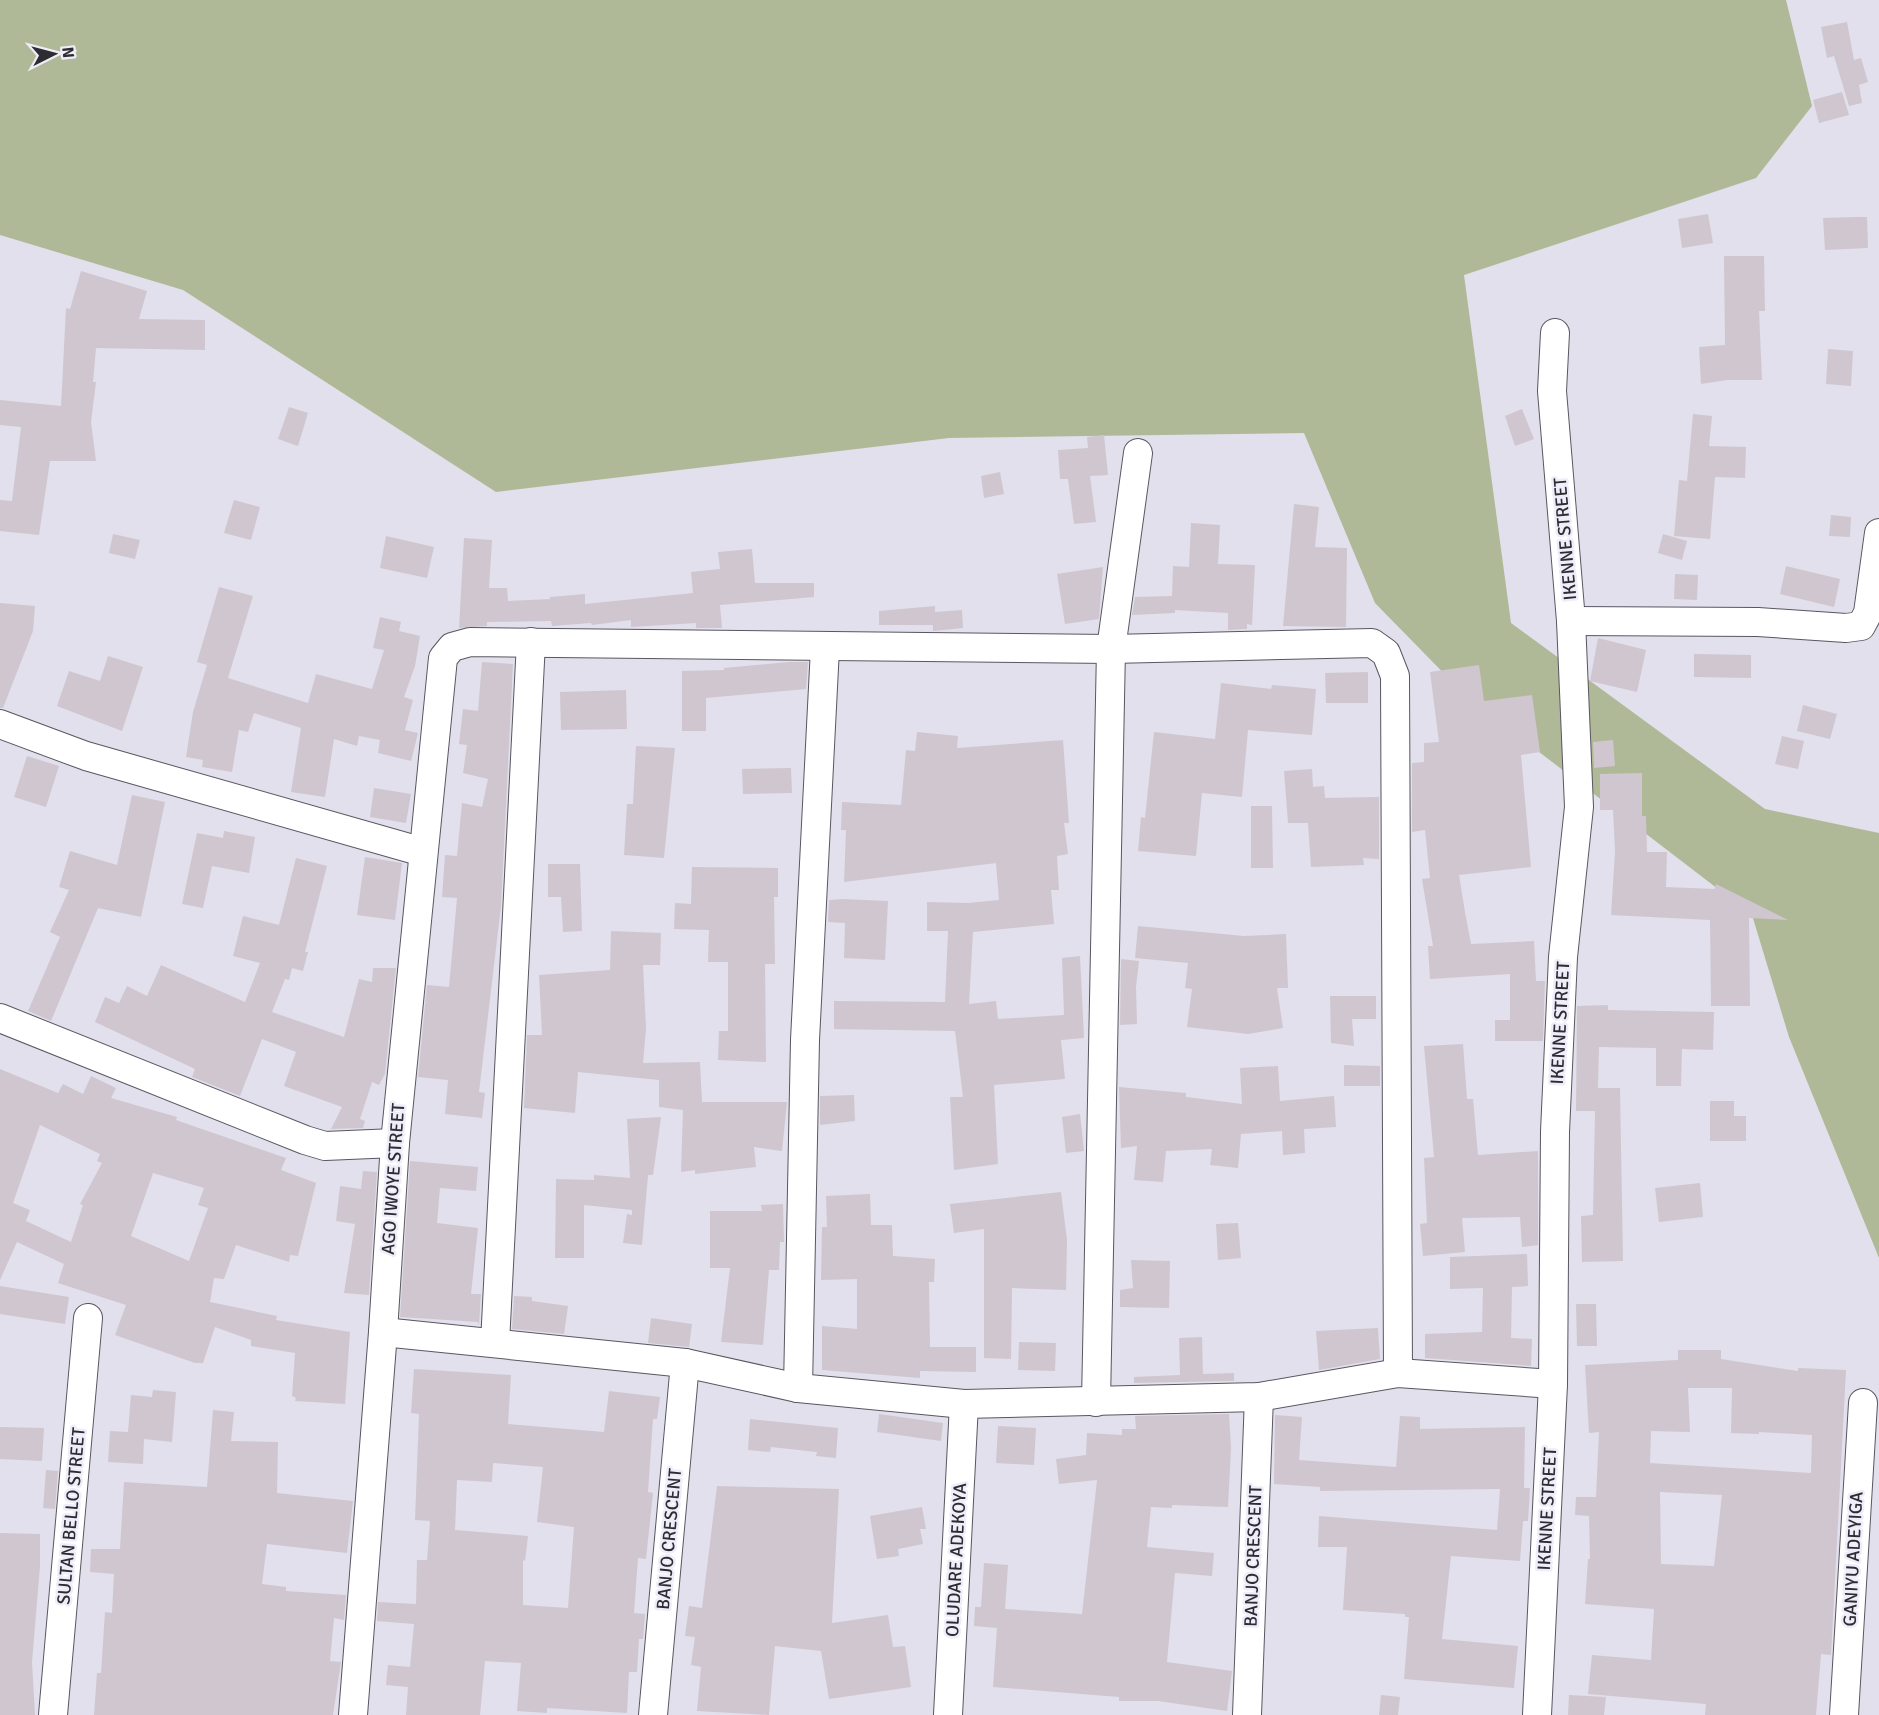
<svg xmlns="http://www.w3.org/2000/svg" width="1879" height="1715" viewBox="0 0 1879 1715" font-family="Signika,sans-serif">
<style>
.green{fill:#b0b997}
.building{fill:#d0c6cf;fill-rule:evenodd}
.lines{fill:none;stroke-linecap:round;stroke-linejoin:round}
.minor-casing{stroke:#585761;stroke-width:30}
.minor{stroke:#fff;stroke-width:28}
.labels{text-anchor:middle;dominant-baseline:central;stroke-width:5;stroke-linejoin:round;paint-order:stroke}
.street-label{font-size:18px;fill:#2d2c31;stroke:#eeedf9}
</style>
<rect width="100%" height="100%" fill="#e1e0ec"/>
<path class="green" d="M0 0H1786L1812 106 1756 178 1464 275 1511 623 1765 809 1879 833V1258L1789 1037 1752 915 1466 696 1375 603 1304 433 949 438 496 492 183 290 0 235Z"/>
<g class="building">
<path d="M1847 22 1854 60 1861 58 1868 82 1859 85 1862 103 1849 106 1834 56 1827 58 1821 27Z"/>
<path d="M1842 92 1849 115 1819 123 1813 100Z"/>
<path d="M1708 214 1713 243 1682 248 1678 219Z"/>
<path d="M1856 217H1867L1868 248 1825 250 1823 218Z"/>
<path d="M1724 256H1764L1765 311H1759L1762 380H1727L1701 384 1699 347 1725 345Z"/>
<path d="M81 271 147 291 139 319 205 320V350L96 348 93 382H96L91 422 96 461H50L39 535 0 531V500L12 501 21 427 0 425V400L61 406 66 308 70 309Z"/>
<path d="M1828 349 1853 351 1851 386 1826 384Z"/>
<path d="M289 407 308 413 298 446 278 439Z"/>
<path d="M1522 409 1534 439 1515 446 1505 416Z"/>
<path d="M1693 414 1712 416 1709 446 1746 447 1745 478 1715 477 1710 539 1674 536 1679 480 1687 481Z"/>
<path d="M1104 435 1108 475 1090 476 1096 522 1074 524 1068 479H1060L1058 450 1088 448 1087 437Z"/>
<path d="M1000 472 1004 494 984 498 981 476Z"/>
<path d="M234 500 260 507 251 540 224 533Z"/>
<path d="M1294 504 1319 507 1315 547 1347 548 1346 627 1283 626Z"/>
<path d="M1831 515 1851 517 1850 537 1829 536Z"/>
<path d="M1191 523 1220 525 1218 564 1255 565 1252 625 1247 624V629L1228 630V613L1175 610V613L1132 615 1135 597 1172 596 1173 566 1189 567Z"/>
<path d="M113 534 140 540 135 559 109 553Z"/>
<path d="M1663 534 1687 541 1682 560 1658 553Z"/>
<path d="M386 536 434 547 427 578 380 568Z"/>
<path d="M464 538 492 540 489 588H507L508 601 550 599V597L585 594V604L693 593 691 572 720 569 718 552 752 549 755 583H814V597L720 605 722 628H696V623L631 627V620L592 625 591 623 552 626 551 621 487 622V626L459 628Z"/>
<path d="M1786 566 1840 579 1834 607 1780 594Z"/>
<path d="M1103 567 1099 619 1065 624 1057 574Z"/>
<path d="M1675 574 1698 575 1697 600 1674 599Z"/>
<path d="M219 587 253 596 228 678 308 703 316 674 372 689 384 650 373 648 380 617 401 622 399 631 420 636 415 666 404 697 413 700 405 730 418 733 411 761 378 753 380 740 359 736 357 746 334 739 325 797 291 792 301 728 254 713 248 732 239 730 232 772 202 767 203 760 186 757 193 712 207 665 197 662Z"/>
<path d="M0 603 35 606 33 631 3 708H0Z"/>
<path d="M935 606V612L962 610 963 628 933 631V625H879V611Z"/>
<path d="M1598 638 1646 650 1637 692 1590 681Z"/>
<path d="M1694 654 1751 655V678L1694 677Z"/>
<path d="M108 656 143 667 122 731 57 706 69 671 100 681Z"/>
<path d="M482 662 513 664 501 906 479 1092 485 1093 482 1118 445 1114 448 1080 418 1077 427 985 449 987 457 898 442 897 445 855 457 856 462 803 482 807 488 779 463 773 467 745 459 744 463 709 478 711Z"/>
<path d="M789 662H808L806 689 706 698V731H682V671L724 670V668Z"/>
<path d="M1479 665 1484 701 1532 695 1540 752 1521 755 1531 867 1459 875 1465 912 1471 944 1534 941 1536 981H1545L1543 1041H1495V1020H1510V974L1430 979 1428 946H1433L1422 879 1430 878 1425 830 1412 832V763L1424 762V743L1439 742 1430 672Z"/>
<path d="M1368 672V703H1326L1325 673Z"/>
<path d="M1221 683 1271 689 1272 685 1316 689 1312 735 1248 730 1242 797 1202 793 1196 856 1138 851 1141 817 1145 818 1154 732 1215 739Z"/>
<path d="M626 690 627 729 561 730 560 692Z"/>
<path d="M1803 705 1837 714 1830 739 1797 731Z"/>
<path d="M917 732 958 736 957 748 1063 740 1069 823H1064L1068 854 1057 856 1059 890H1051L1054 924 973 932 969 1004 996 1001 998 1019 1064 1015 1062 958 1080 956 1084 1038 1061 1040 1065 1079 994 1085 998 1164 954 1170 950 1097H963L955 1031 834 1029V1001L945 1002 948 931H927V902L968 903 999 900 996 863 844 882 846 830H841L842 802 901 805 906 750 915 751Z"/>
<path d="M1782 736 1804 741 1798 769 1775 764Z"/>
<path d="M1613 740 1615 766 1594 768 1593 742Z"/>
<path d="M636 746 675 748 664 858 624 855 627 804H633Z"/>
<path d="M27 756 59 766 46 807 14 797Z"/>
<path d="M791 768 792 793 743 794 742 769Z"/>
<path d="M1312 769 1313 787 1324 786 1325 798 1379 797V859L1363 858 1364 865 1311 867 1308 823H1288L1284 771Z"/>
<path d="M1642 773V816H1646L1647 852H1667L1666 887 1715 889 1716 884 1788 920 1749 918 1750 1006H1711L1710 920 1611 915 1615 851 1613 810H1600V774Z"/>
<path d="M374 788 411 794 406 823 370 817Z"/>
<path d="M132 795 165 802 141 917 98 908 51 1021 28 1011 60 937 50 932 69 890 59 887 70 851 117 865Z"/>
<path d="M1251 806H1272L1273 868H1251Z"/>
<path d="M224 831 255 837 249 873 212 866 203 908 182 904 197 833 223 838Z"/>
<path d="M365 857 402 863 395 920 357 915Z"/>
<path d="M296 858 327 866 305 952H308L303 971 292 968 289 980 285 979 272 1012 344 1037 359 979 372 982 373 968H396L385 1074 379 1085 372 1082 360 1119 365 1121 363 1128 331 1129 342 1107 284 1086 296 1052 262 1039 240 1096 192 1077 195 1069 95 1022 105 997 119 1003 127 986 147 996 161 965 245 1002 260 963 233 956 243 916 279 925Z"/>
<path d="M548 864H580L582 931 563 932 561 897H548Z"/>
<path d="M692 867 778 868V897H774L775 964H765L766 1062 718 1060 719 1031H728V962H708L709 930 674 929 675 903 691 904Z"/>
<path d="M842 899 888 901 885 960 844 958 845 923 828 922 829 900Z"/>
<path d="M1138 926 1244 936 1286 934 1288 988H1277L1283 1028 1248 1034 1187 1027 1192 989 1185 988 1188 963 1135 958Z"/>
<path d="M611 931 661 933 660 965H643L646 1029 643 1063 700 1062 702 1102H787L782 1151 754 1147 756 1167 695 1174V1170L681 1172 683 1110 659 1107V1080L578 1072 575 1113 524 1108 527 1035H542L539 975 610 970Z"/>
<path d="M1121 959 1139 961 1136 987 1137 1024 1120 1025Z"/>
<path d="M1330 996H1376V1019H1352L1354 1046 1331 1043Z"/>
<path d="M1608 1005V1010L1714 1012 1713 1050 1682 1049 1681 1086H1656V1048L1599 1047 1598 1088H1620L1623 1261 1582 1262 1581 1216 1593 1215 1595 1111H1576L1577 1006Z"/>
<path d="M1463 1044 1467 1099H1473L1478 1155 1538 1151V1245L1522 1247 1520 1217 1462 1218 1465 1252 1423 1256 1420 1224 1427 1223 1424 1158 1434 1157 1424 1046Z"/>
<path d="M1344 1065 1380 1066V1086H1344Z"/>
<path d="M1278 1066 1280 1101 1334 1096 1336 1127 1304 1129 1305 1153 1283 1155 1282 1131 1241 1134 1238 1168 1210 1165 1212 1149 1166 1151 1163 1182 1134 1180 1137 1146 1121 1148 1119 1087 1186 1093V1097L1242 1104 1240 1068Z"/>
<path d="M0 1069 58 1093 63 1084 83 1094 91 1076 116 1088 111 1098 177 1117 176 1120 286 1158 281 1170 316 1183 298 1256 290 1255 289 1262 236 1245 224 1279 214 1278 210 1302 277 1316 276 1320 350 1332 345 1404 295 1401 296 1398 292 1396 295 1353 251 1346V1340L215 1327 203 1363H195L115 1335 126 1305 58 1283 64 1264 17 1242 0 1280ZM40 1125 100 1154 97 1161 102 1163 80 1204 83 1205 71 1242 26 1221 30 1210 13 1203ZM153 1173 204 1188 198 1205 208 1208 189 1261 131 1236Z"/>
<path d="M854 1095 855 1121 820 1125V1096Z"/>
<path d="M1710 1101H1734V1116H1746V1141H1710Z"/>
<path d="M1080 1114 1084 1151 1066 1153 1062 1117Z"/>
<path d="M661 1117 653 1175H648L642 1245 623 1243 627 1214 632 1215V1210L584 1205V1258H555L556 1179 594 1180V1175L630 1178 627 1119Z"/>
<path d="M410 1161 478 1167 476 1191 440 1188 437 1223 478 1228 471 1294H481L479 1325 478 1322 400 1317Z"/>
<path d="M363 1171 377 1172 369 1295 344 1293 355 1224 336 1221 340 1186 361 1189Z"/>
<path d="M1700 1183 1703 1217 1659 1222 1655 1188Z"/>
<path d="M1061 1192 1067 1240 1066 1290 1012 1288 1011 1359 984 1358V1229L954 1233 950 1204Z"/>
<path d="M870 1194 871 1225H892L893 1256 935 1259 934 1282H929L930 1347H976V1372L920 1371V1378L822 1370V1326L857 1329V1279L821 1280 822 1227H827L826 1196Z"/>
<path d="M783 1204 784 1242H780L779 1270H769L763 1345 721 1342 730 1268H710V1211H762L761 1205Z"/>
<path d="M1238 1223 1241 1258 1218 1260 1216 1224Z"/>
<path d="M1527 1254 1528 1286 1512 1287 1511 1338 1532 1339 1531 1366 1425 1358V1334L1482 1332 1483 1288 1450 1289V1257Z"/>
<path d="M1131 1260 1170 1261 1169 1308 1120 1307V1290L1133 1288Z"/>
<path d="M0 1286 69 1297 65 1324 0 1314Z"/>
<path d="M514 1296 532 1297V1301L568 1306 564 1334 512 1329Z"/>
<path d="M1576 1304H1596L1597 1346H1577Z"/>
<path d="M651 1318 692 1324 689 1347 648 1343Z"/>
<path d="M1378 1328 1380 1359 1319 1370 1316 1331Z"/>
<path d="M1202 1337 1203 1374 1234 1373V1381L1134 1383V1377L1180 1375 1179 1338Z"/>
<path d="M1019 1342 1056 1343 1055 1371 1018 1370Z"/>
<path d="M1678 1350H1721V1359L1798 1371V1368L1846 1370 1831 1655 1821 1654 1816 1715H1705L1706 1704 1588 1694 1592 1655 1651 1660 1654 1609 1585 1604 1588 1559H1590L1589 1516 1575 1515 1576 1497H1596L1599 1432 1589 1433 1585 1365 1678 1360ZM1688 1388H1732L1731 1433 1759 1434V1432L1812 1435 1811 1473 1650 1463 1651 1431 1690 1432ZM1660 1492 1722 1495 1714 1566 1661 1564Z"/>
<path d="M414 1369 511 1375 508 1424 604 1432 609 1391 660 1397 657 1419H653L648 1492 653 1493 646 1559 638 1558 634 1613 645 1614 643 1639H639L637 1672H629L627 1713 547 1708V1713L517 1711 521 1663 485 1661 480 1715H406L408 1687 386 1685 388 1665 410 1667 414 1624 377 1621 378 1602 416 1604 417 1560H427L430 1521 415 1520 419 1414 411 1413ZM493 1463 543 1467 537 1522 574 1527 568 1608 523 1605V1560L525 1561 528 1536 455 1530 457 1480 492 1482Z"/>
<path d="M153 1390 176 1392 172 1442 144 1439 143 1464 108 1462 110 1431 128 1432 131 1395 152 1397Z"/>
<path d="M213 1410 234 1412 231 1441 278 1442 277 1493 353 1501 347 1553 267 1544 262 1584 286 1587V1591L346 1595 344 1620 334 1618 330 1661 341 1662 333 1715H94L97 1673H101L105 1612 112 1613 114 1574 90 1572 91 1549H120L124 1482 207 1487Z"/>
<path d="M879 1414 943 1423 941 1441 877 1432Z"/>
<path d="M1229 1414 1231 1448 1228 1507 1172 1505V1508L1151 1507 1147 1547 1214 1553 1212 1576 1175 1573 1167 1662 1232 1671 1227 1711 1158 1701H1119V1697L993 1687 997 1628 974 1626 975 1607H981L984 1563 1008 1565 1005 1609 1082 1614 1097 1480 1059 1484 1056 1459 1086 1455 1087 1433 1122 1435V1429H1136L1135 1416Z"/>
<path d="M1275 1415 1302 1417 1299 1460 1396 1467 1400 1416 1420 1417V1429L1525 1427 1524 1488H1530L1528 1521H1523L1520 1561 1451 1556 1442 1639 1518 1646 1514 1688 1404 1679 1409 1617H1405V1614L1343 1610 1347 1547H1318L1319 1516 1497 1530 1500 1489 1320 1491V1487L1274 1484Z"/>
<path d="M750 1419 838 1428 836 1458 816 1456 817 1452 771 1447 770 1452 748 1450Z"/>
<path d="M998 1426 1036 1428 1034 1465 996 1463Z"/>
<path d="M0 1427 44 1428 42 1461 0 1459Z"/>
<path d="M46 1470 58 1471 55 1509 43 1508Z"/>
<path d="M717 1486 839 1489 832 1623 888 1615 893 1647 905 1646 911 1687 829 1699 821 1651 775 1646 769 1715 697 1711 701 1667 691 1665 695 1637 685 1636 689 1606 702 1608Z"/>
<path d="M922 1507 926 1529H920L923 1544 898 1549 899 1556 877 1559 870 1516Z"/>
<path d="M0 1533 40 1534V1566L32 1662 35 1715H0Z"/>
<path d="M1381 1695 1400 1697 1398 1715H1379Z"/>
<path d="M1569 1695 1606 1697 1604 1715H1568Z"/>
</g>
<g class="lines">
<defs>
<g id="minor">
<path d="M1571 621 1758 622 1846 628 1861 626 1868 613 1879 533"/>
<path d="M0 724 86 756 423 852"/>
<path d="M0 1018 305 1140 325 1146 395 1143"/>
<path d="M383 1332 685 1363 798 1388 964 1404 1259 1397 1398 1373 1553 1384"/>
<path d="M495 1343 531 642"/>
<path d="M798 1388 805 1040 825 648"/>
<path d="M1096 1402 1111 649 1138 453"/>
<path d="M53 1715 88 1318"/>
<path d="M353 1715 383 1332 395 1143 443 658 452 647 470 642 1111 649 1372 643 1386 653 1395 676 1398 1373"/>
<path d="M653 1715 685 1363"/>
<path d="M948 1715 964 1404"/>
<path d="M1247 1715 1259 1397"/>
<path d="M1537 1715 1553 1384 1555 1132 1563 957 1579 807 1571 621 1552 391 1555 333"/>
<path d="M1844 1715 1863 1403"/>
</g>
</defs>
<use href="#minor" class="minor-casing"/>
<use href="#minor" class="minor"/>
</g>
<g class="labels">
<g class="street-label">
<text transform="translate(1565 539) rotate(-95)">IKENNE STREET</text>
<text transform="translate(1560 1023) rotate(-87)">IKENNE STREET</text>
<text transform="translate(393 1179) rotate(-86)">AGO IWOYE STREET</text>
<text transform="translate(1547 1509) rotate(-87)">IKENNE STREET</text>
<text transform="translate(71 1516) rotate(-85)">SULTAN BELLO STREET</text>
<text transform="translate(669 1539) rotate(-85)">BANJO CRESCENT</text>
<text transform="translate(1253 1556) rotate(-88)">BANJO CRESCENT</text>
<text transform="translate(1853 1559) rotate(-87)">GANIYU ADEYIGA</text>
<text transform="translate(956 1560) rotate(-87)">OLUDARE ADEKOYA</text>
</g>
</g>
<g transform="translate(54 54) rotate(84)" stroke="#eeedf9" stroke-width="4.5" paint-order="stroke">
<path d="M0-4.5L10 22L0 15L-10 22Z" fill="#2d2c31"/>
<text y="-9" font-size="16" font-weight="bold" text-anchor="middle" fill="#2d2c31">N</text>
</g>
</svg>
